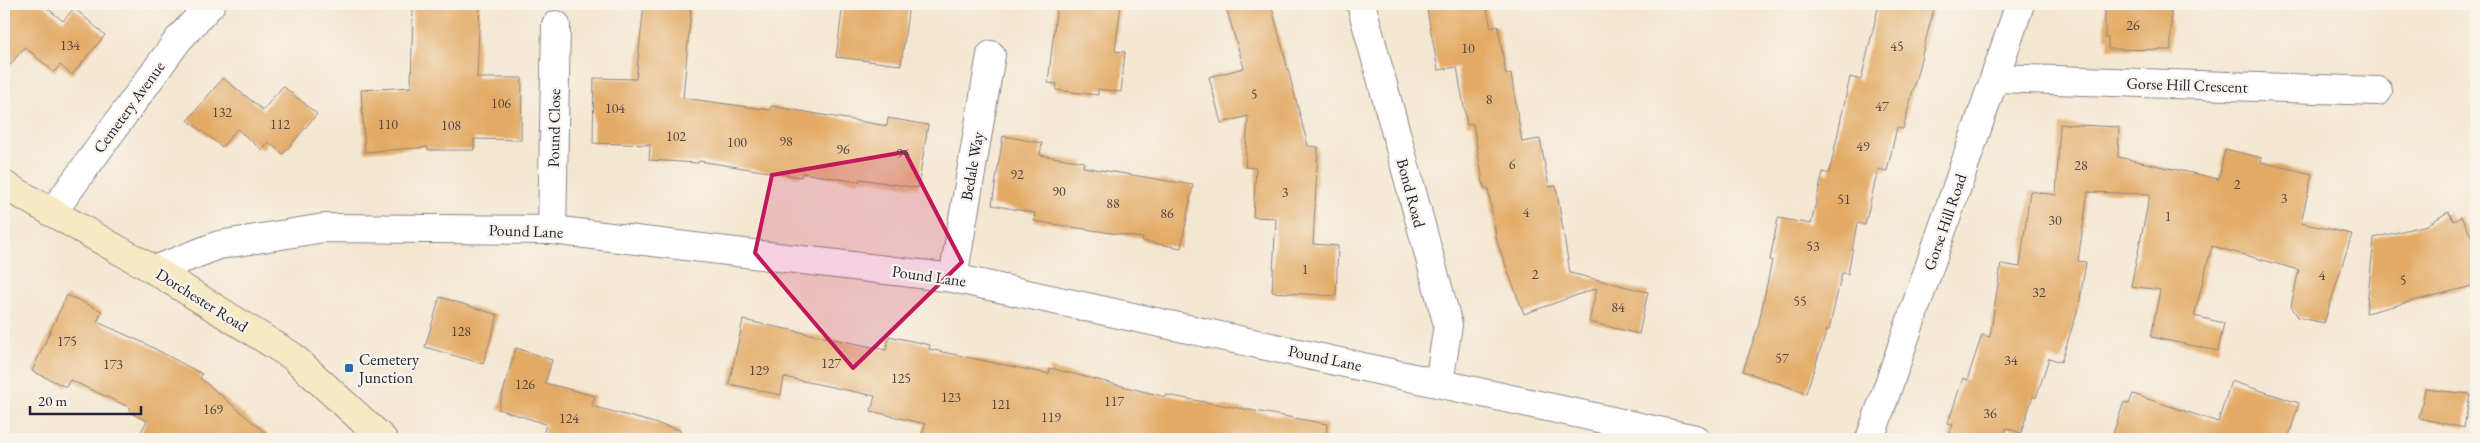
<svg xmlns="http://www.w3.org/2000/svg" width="2480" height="443" viewBox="0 0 2480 443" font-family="'EB Garamond',serif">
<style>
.building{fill:#e3aa65}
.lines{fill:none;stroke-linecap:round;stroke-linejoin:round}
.street-casing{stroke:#8b8486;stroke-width:30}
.secondary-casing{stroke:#8b8486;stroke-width:30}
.street{stroke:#fff;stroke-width:28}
.secondary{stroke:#f7e9c3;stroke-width:28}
.marked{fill:#c2185b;fill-opacity:0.2;stroke:#c2185b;stroke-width:4;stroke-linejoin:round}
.poi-dot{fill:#1f6fb2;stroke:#f7f3e8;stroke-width:2}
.labels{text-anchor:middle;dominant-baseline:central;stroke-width:4.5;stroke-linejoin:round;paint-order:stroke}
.number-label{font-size:14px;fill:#524446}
.street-label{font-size:16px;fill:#22223b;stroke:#f7f3e8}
.poi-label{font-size:16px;fill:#22223b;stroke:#f7f3e8;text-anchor:start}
</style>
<rect width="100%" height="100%" fill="#f7f3e8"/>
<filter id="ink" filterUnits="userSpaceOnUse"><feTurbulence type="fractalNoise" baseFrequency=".02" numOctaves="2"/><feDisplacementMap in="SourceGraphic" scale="10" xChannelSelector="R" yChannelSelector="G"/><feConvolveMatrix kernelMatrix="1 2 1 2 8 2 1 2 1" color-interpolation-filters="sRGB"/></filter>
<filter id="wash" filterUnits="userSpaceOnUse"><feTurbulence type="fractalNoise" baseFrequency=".0096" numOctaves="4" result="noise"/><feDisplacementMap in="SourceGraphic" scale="20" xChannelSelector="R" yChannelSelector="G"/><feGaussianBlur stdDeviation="1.12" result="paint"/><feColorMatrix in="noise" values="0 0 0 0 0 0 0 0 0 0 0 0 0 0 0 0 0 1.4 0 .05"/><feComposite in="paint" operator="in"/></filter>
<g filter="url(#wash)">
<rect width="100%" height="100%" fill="#f4e7d2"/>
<g id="blocks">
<g class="building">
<path d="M4 4H42L63 21 74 8 105 35 72 75 60 65 54 72 25 47 4 72Z"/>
<path d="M413 4H480L477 78H522L521 140 474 139V150H428V147L365 152 361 90 411 87Z"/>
<path d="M644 4 691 9 683 98 770 110 771 106 887 126 888 118 928 125 918 188 860 179 859 182 802 173 801 177 699 161 698 163 649 160 650 145 593 143 594 78 636 79Z"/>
<path d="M843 4H909L901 65 836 57Z"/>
<path d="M1057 4H1121L1115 51 1125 52 1121 92 1098 89V95L1056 90 1057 84 1048 83Z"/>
<path d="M1225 4H1271L1308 146 1318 147 1313 244 1338 246 1336 296 1272 292 1276 218 1253 217 1256 168 1245 167 1248 116 1221 123 1209 77 1244 68Z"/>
<path d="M1426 4H1486L1491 28 1498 26 1506 75 1511 74 1522 142 1540 139 1549 187 1556 186 1570 273 1648 292 1639 334 1589 322 1597 288 1524 314 1497 242 1488 188H1484L1473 124 1467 125 1457 67 1438 70Z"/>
<path d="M1879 4H1935L1903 129 1897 127 1887 171 1878 169 1865 225 1857 223 1848 274 1842 273 1829 330H1827L1806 393 1743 371 1758 327 1772 260H1770L1778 218 1811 224 1823 172 1829 174 1850 77 1861 80Z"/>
<path d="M2105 4H2171V50L2108 49V38H2105Z"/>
<path d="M223 78 263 110 283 86 317 114 283 154 268 142 262 150 237 129 222 147 188 120Z"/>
<path d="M2060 124 2119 127 2118 157 2219 179 2225 149 2262 158 2261 162 2312 174 2301 223 2352 234 2324 323 2298 317 2291 306 2299 270 2212 246 2194 316 2224 323 2218 351 2151 337 2160 290 2131 286 2150 194 2088 192 2078 261 2086 262 2079 306 2061 362 2049 358 2036 398 2033 396 2021 433 2007 428 2003 439H1948L1953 424 1948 423 1963 378 1967 380 1982 335 1990 337 2001 264 2020 267 2030 191 2056 195Z"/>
<path d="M1003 136 1042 143 1040 155 1084 162 1083 167 1193 185 1181 248 1142 241 1143 238 1034 221 1035 213 992 205Z"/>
<path d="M2448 212 2454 221 2461 217 2476 244V285L2366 313 2374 238 2427 225Z"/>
<path d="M67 295 102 311 97 322 142 342 202 374 200 378 273 439H137L147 421 129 412 131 408 70 380 66 387 32 371Z"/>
<path d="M440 297 498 315 483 364 425 347Z"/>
<path d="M743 320 886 350 889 336 930 345 929 349 990 362 1049 374 1050 368 1166 397V395L1327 424 1326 439H942L922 435 925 424 871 411 875 396 784 377 781 395 729 384Z"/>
<path d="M516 348 552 360 545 383 595 396 592 406 680 430 679 439H542L546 424 498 409Z"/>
<path d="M2231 381 2299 403 2288 439H2111L2124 402 2129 404 2133 394 2218 422Z"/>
<path d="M2425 389 2470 394 2464 428 2419 418Z"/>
</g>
</g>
</g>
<g filter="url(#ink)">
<use href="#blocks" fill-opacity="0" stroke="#8b8486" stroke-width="1"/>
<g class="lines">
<defs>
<g id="street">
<path d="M1361 4 1448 325 1439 383"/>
<path d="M1995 78 2378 91"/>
<path d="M52 213 178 40 211 4"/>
<path d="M552 230 556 25"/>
<path d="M154 270 219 245 324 228 552 230 953 278 1695 439"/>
<path d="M953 278 991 55"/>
<path d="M1870 439 2020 4"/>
</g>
<path id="secondary" d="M4 185 154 270 292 356 383 439"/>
</defs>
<use href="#street" class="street-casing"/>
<use href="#secondary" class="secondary-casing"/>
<use href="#street" class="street"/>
<use href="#secondary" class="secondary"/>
</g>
</g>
<path class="marked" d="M905 152 962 262 853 368 755 253 772 175Z"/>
<rect class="poi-dot" x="344" y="363" width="10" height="10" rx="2.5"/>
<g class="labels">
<g class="number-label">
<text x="2133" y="25">26</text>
<text x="70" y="45">134</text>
<text x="1897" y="46">45</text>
<text x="1468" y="48">10</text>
<text x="1254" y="94">5</text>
<text x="1489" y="99">8</text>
<text x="501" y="103">106</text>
<text x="1882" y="106">47</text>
<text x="615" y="108">104</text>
<text x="222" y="112">132</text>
<text x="280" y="124">112</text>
<text x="388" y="124">110</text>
<text x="451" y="125">108</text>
<text x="676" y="136">102</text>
<text x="786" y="141">98</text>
<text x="737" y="142">100</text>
<text x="1863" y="146">49</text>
<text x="843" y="149">96</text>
<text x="903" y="153">94</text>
<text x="1512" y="164">6</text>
<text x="2081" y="165">28</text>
<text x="1017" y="174">92</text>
<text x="2237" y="184">2</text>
<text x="1059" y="191">90</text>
<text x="1285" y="192">3</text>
<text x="2284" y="198">3</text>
<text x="1844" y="199">51</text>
<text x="1113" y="203">88</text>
<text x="1526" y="212">4</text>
<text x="1167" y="213">86</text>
<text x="2168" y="216">1</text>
<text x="2055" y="220">30</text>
<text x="1813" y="246">53</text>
<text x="1305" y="269">1</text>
<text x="1535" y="274">2</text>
<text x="2322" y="275">4</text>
<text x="2403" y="280">5</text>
<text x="2039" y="292">32</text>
<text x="1800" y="301">55</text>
<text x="1618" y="307">84</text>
<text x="461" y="331">128</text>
<text x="67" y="341">175</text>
<text x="1782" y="358">57</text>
<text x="2011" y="360">34</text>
<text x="831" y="363">127</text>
<text x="113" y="364">173</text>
<text x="759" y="370">129</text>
<text x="901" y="378">125</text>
<text x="525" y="384">126</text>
<text x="951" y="397">123</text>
<text x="1114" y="401">117</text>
<text x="1001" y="404">121</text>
<text x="213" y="409">169</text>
<text x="1990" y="413">36</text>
<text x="1051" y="417">119</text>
<text x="569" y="418">124</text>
</g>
<g class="street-label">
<text transform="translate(2187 85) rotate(2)">Gorse Hill Crescent</text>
<text transform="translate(129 107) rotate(-54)">Cemetery Avenue</text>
<text transform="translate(554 128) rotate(-89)">Pound Close</text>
<text transform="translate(972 166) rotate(-80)">Bedale Way</text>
<text transform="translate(1411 193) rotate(75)">Bond Road</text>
<text transform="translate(1945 222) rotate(-71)">Gorse Hill Road</text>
<text transform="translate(526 231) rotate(2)">Pound Lane</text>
<text transform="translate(929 276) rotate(8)">Pound Lane</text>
<text transform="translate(202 300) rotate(32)">Dorchester Road</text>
<text transform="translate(1325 358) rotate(12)">Pound Lane</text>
</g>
<g class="poi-label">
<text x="359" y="359">Cemetery<tspan x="359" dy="18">Junction</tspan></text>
</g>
</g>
<rect width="2480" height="443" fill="none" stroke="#f7f3e8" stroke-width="20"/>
<path d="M30 406v8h111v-8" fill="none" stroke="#22223b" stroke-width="2.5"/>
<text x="38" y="406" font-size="15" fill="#22223b" stroke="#f7f3e8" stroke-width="4" paint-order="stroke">20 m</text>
</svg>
